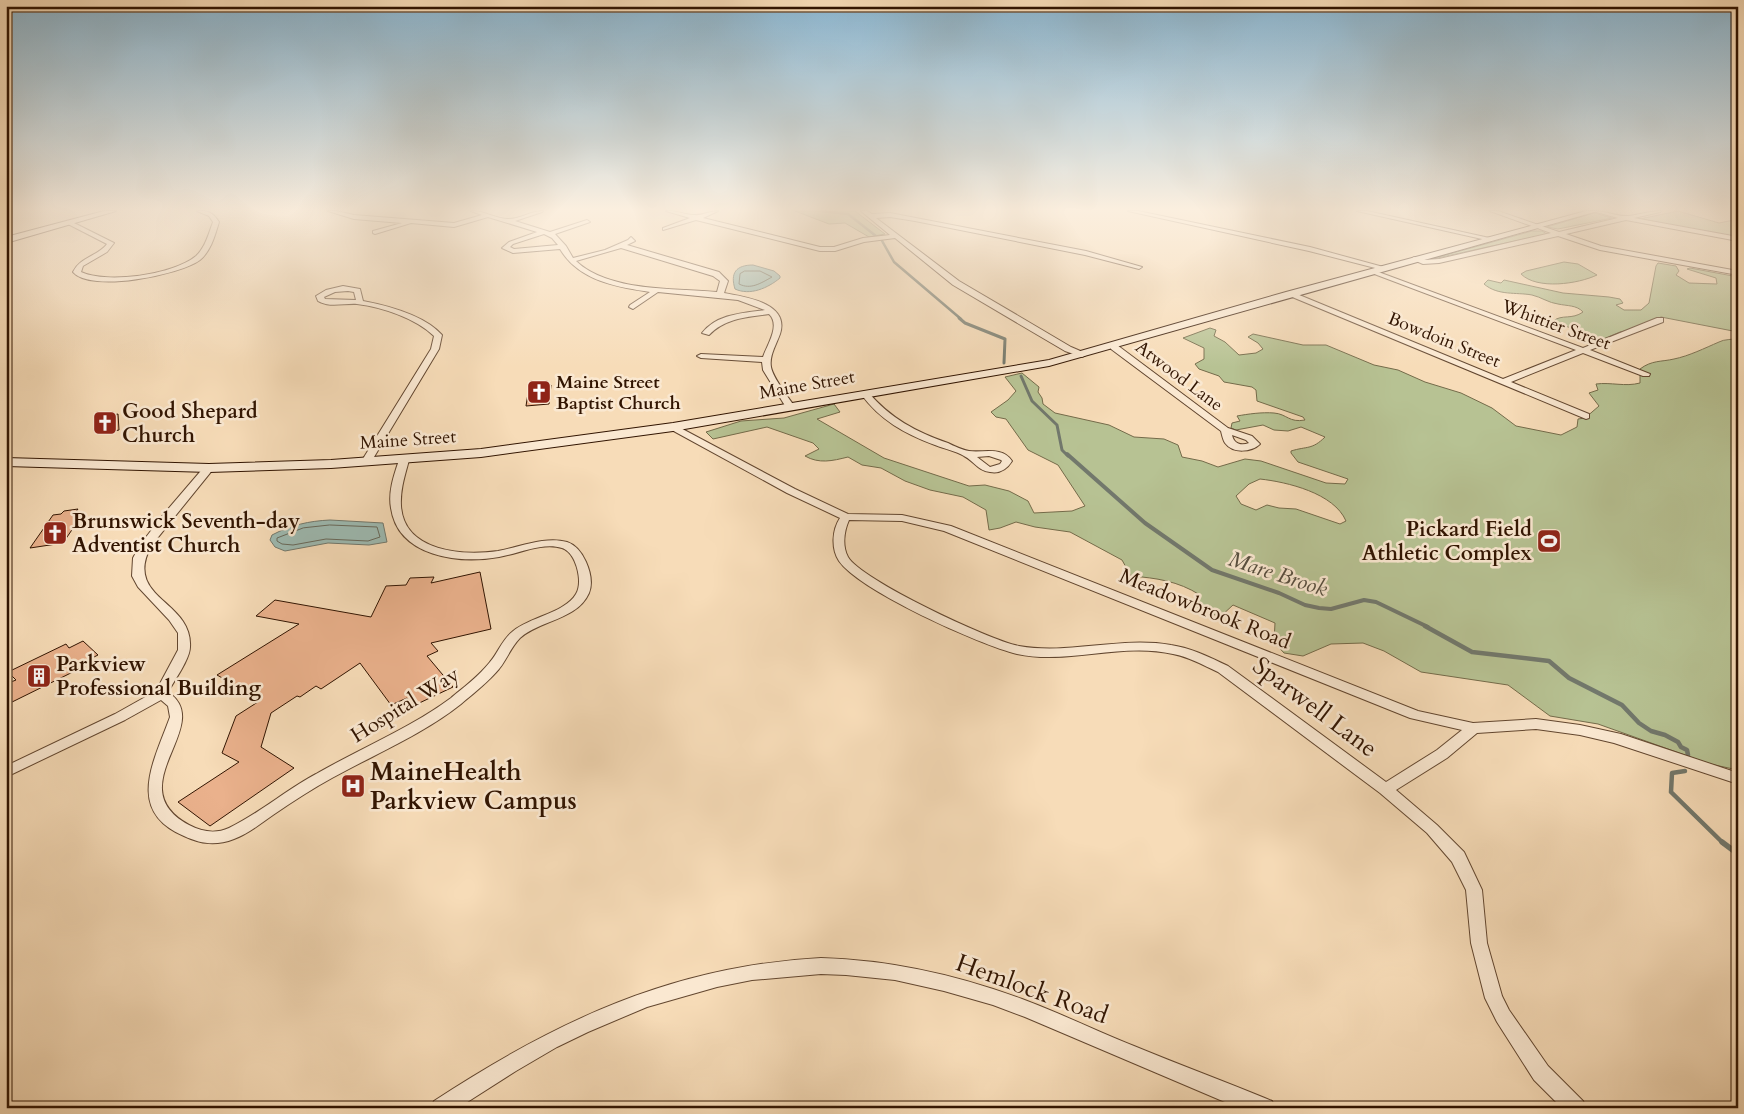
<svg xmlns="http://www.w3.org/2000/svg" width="1744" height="1114" viewBox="0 0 1744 1114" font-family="Cardo,serif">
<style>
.green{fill:#b7c293;stroke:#746b4a;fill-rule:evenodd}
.water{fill:#9dbbb3;stroke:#72786c}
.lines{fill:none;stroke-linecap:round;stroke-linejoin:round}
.shore{stroke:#67685a;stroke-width:1}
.stream-far4{stroke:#72786c;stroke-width:2.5}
.stream-far3{stroke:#72786c;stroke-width:3}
.stream-far2{stroke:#72786c;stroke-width:4}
.stream-far1{stroke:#72786c;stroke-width:4.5}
.stream{stroke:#72786c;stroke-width:5.5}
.building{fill:#eab18c;stroke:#311401}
.street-casing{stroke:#62462f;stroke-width:2}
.secondary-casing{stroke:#311401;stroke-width:2}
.street{fill:#fae8d1;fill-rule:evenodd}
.secondary{fill:#fae8d1;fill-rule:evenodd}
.labels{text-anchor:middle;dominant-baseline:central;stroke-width:5;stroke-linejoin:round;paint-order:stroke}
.far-street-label{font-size:18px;fill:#311401;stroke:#fae8d1}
.far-poi-label{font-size:18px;font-weight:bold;fill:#311401;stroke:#fae8d1;text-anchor:start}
.poi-label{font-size:21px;font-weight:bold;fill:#311401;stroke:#fae8d1;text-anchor:start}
.street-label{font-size:21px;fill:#311401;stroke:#fae8d1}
.water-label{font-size:22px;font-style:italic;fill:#574e3f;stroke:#fae8d1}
.near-street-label{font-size:25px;fill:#311401;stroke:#fae8d1}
.near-poi-label{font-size:25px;font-weight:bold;fill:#311401;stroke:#fae8d1;text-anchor:start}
</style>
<rect width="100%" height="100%" fill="#f7dcb8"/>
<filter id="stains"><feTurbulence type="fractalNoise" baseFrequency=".004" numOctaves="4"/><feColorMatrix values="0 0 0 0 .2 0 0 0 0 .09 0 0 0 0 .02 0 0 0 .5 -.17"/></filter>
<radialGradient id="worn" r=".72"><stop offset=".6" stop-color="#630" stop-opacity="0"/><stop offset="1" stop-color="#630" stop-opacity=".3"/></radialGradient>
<g class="green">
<path d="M795 211H855L885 234 869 237 845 223 829 224Z"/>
<path d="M1678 211 1719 223 1734 220 1738 221V237L1635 220Z"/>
<path d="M1594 213 1612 218 1558 229 1547 227Z"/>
<path d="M1532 231H1542L1547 234 1428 260Z"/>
<path d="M1564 262 1578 264 1597 275C1578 284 1537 290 1521 274L1526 271Z"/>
<path d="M1658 263 1676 266 1679 271 1676 275 1689 283 1717 284 1716 278 1687 269 1690 268 1738 277V332L1661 317 1639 328 1620 332 1601 340 1553 321C1562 314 1572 320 1583 312 1577 305 1567 306 1558 304 1549 303 1541 297 1532 295 1516 292 1498 296 1484 284L1488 280 1501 283 1504 280 1563 293 1609 297 1620 299 1623 303 1616 305 1624 310H1641L1649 303 1656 266Z"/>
<path d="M1210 328 1216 330 1214 336 1225 342 1239 355 1256 353 1263 349 1258 343 1248 337 1253 334 1303 345H1326L1374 365 1398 370 1425 382 1461 393 1492 408 1516 426 1561 435 1577 427 1578 419 1585 418 1599 406 1589 393 1598 390 1596 384C1611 382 1625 387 1640 383V369C1652 360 1661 362 1674 359 1689 356 1705 348 1719 342 1724 339 1732 340 1738 338V770L1710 764 1598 724 1550 716 1508 685 1421 672 1384 651 1363 643 1331 644 1303 656 1284 653 1274 642 1275 623 1233 605 1220 617 1198 608 1200 595C1178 581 1156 578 1131 576L1122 560 1070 532 1035 527 1016 522 1000 528 989 530 986 510 963 497 930 490 905 481 881 468 862 465 848 457C832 461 819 464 805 456L819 449 813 443 767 427 713 439 706 432 741 421 784 418 834 404 840 412 817 419 884 458 969 486 985 485 1009 491 1028 501 1034 513 1072 511 1085 506 1058 465 1028 450 1006 419 996 417 991 412 1008 400 1016 391 1005 377 1022 373 1039 387 1038 392 1042 398 1043 404 1055 413 1109 425 1134 437 1164 439 1178 445 1182 457 1202 461 1218 467 1245 459 1261 461 1326 483 1345 484 1348 479 1298 462 1291 453V451C1307 446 1312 450 1325 437L1301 427 1288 431 1274 430 1263 425 1236 430 1231 428 1232 423 1240 421 1237 416C1248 414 1262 412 1274 413 1287 414 1289 423 1305 420L1303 417 1257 401 1256 390 1252 387 1224 382 1219 376 1199 369 1195 364 1204 359V348L1183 338ZM1260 479C1287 482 1334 493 1346 521L1340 524 1296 509 1279 508 1267 505 1256 510 1241 504 1236 496 1249 484Z"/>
</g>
<g class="water">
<path d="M753 265 774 271 780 276V278C768 288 750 296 735 289 730 273 736 265 753 265Z"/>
<path d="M330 520 383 523 387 542 369 545 328 543 285 551 275 547 270 540 272 535C291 525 309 521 330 520Z"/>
</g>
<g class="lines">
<g class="shore">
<path d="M745 271H760L772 277C761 283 751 290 739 284L740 274Z"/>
<path d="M330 525 377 527 380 537 368 541 326 539 293 545 282 544 277 541V538L303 528Z"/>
</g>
<g class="stream-far4">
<path d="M821 211 848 214 876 236"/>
<path d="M881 239 894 262 961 319"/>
</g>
<g class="stream-far3">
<path d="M959 318 965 323 1005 339 1004 363"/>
<path d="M1021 376 1032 401 1057 425 1062 450 1068 456"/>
</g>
<path class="stream-far2" d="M1067 454 1145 523 1212 570 1279 593 1305 605 1319 608 1331 609 1364 600 1376 602 1428 627"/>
<g class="stream-far1">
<path d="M1425 626 1472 652 1549 661 1569 678 1622 705 1639 723 1651 731 1665 735 1678 742 1681 747 1687 750 1688 755"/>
<path d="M1685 771 1672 773 1671 792 1723 843"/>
</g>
<path class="stream" d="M1722 842 1738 854"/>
</g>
<g class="building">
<path d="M551 385 549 404 526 406 529 387Z"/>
<path d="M118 414 119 430 100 434V418Z"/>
<path d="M78 509 75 513 84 512 63 543 30 548 53 515 61 514 64 511Z"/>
<path d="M480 572 491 629 431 643 438 651 427 656 453 687 413 706 407 698 391 705 360 663 321 689 316 686 300 697 297 696 271 713 261 747 294 768 210 826 178 802 239 762 222 753 236 716 261 700 217 675 299 624 256 616 275 600 371 617 386 586 406 585 410 578 434 577 431 583Z"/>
<path d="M83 641 98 655 84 662 87 665 6 705V684L16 680 8 672 66 644 69 648Z"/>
</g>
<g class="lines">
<defs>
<g id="street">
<path d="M197 211C208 210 213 213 219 222 215 235 211 251 200 260 180 275 91 293 73 272 80 257 98 256 107 244L68 224V222H72L114 243 107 252 83 266 81 272C107 284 173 275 196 256 205 248 209 233 213 222L209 216Z"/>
<path d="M328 211H336L354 215 454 223 482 215 471 211C485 211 494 218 507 219 518 220 531 211 543 211L542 212 515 221 550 232 587 220 590 222 555 234 566 246 573 258 605 250 628 240 631 237 635 241 627 245 719 272 728 281 724 293C746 297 790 303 780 334 776 345 769 356 771 367 773 378 788 397 795 407L790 410 787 409 763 370 762 362 701 358 697 356 701 354 763 357C767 345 781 325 769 314 747 317 725 318 709 335L702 333C717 314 742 313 765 310L738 300 658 292 633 309 629 307 630 305 650 292C617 287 579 281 560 249L513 253 502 248 509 242 537 232 488 217 454 227 411 223 375 234 373 233V231L402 223 354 219ZM544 234 552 238 558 245 514 249 510 247 513 244ZM621 248 713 276 720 281 717 292C675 288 608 292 576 261Z"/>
<path d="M666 211C676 210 684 215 694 215 702 216 710 211 718 211L703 218 820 247H834L863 238 890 235 861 211H867L872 214 890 213 1086 251 1142 267 1139 269 1085 255 915 221 890 217 876 218 959 281 1071 347 1085 353 1086 355 1082 357 1065 351 953 285 895 238 864 242 835 251H820L696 220 663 230V228L690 218Z"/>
<path d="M1128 211H1138L1310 247 1387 268 1383 270 1309 251Z"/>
<path d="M1357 211H1367L1494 239 1491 241Z"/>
<path d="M1490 211H1498L1559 232 1618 218 1596 212 1595 211C1606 211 1617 217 1628 216 1639 215 1649 211 1661 211L1660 212 1634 218 1738 237V241L1626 220 1566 234 1601 246 1738 271V275L1600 250 1558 236 1439 263 1423 264 1411 259 1414 257 1424 260 1439 259 1551 233Z"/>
<path d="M1369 270H1373L1583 348 1657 318H1663V322L1590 350 1650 374 1649 376H1643L1583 353 1511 382 1589 414V418L1586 419 1285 294 1292 292 1503 379 1576 350 1369 272Z"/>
<path d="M343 286 360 289 363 301C389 306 424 315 442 335L439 349 371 462 366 465 361 462 431 349 434 336C415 318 382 307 357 304 345 303 329 308 318 301L316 296 326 290ZM348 291 354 292 356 300 325 299 324 297 335 292Z"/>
<path d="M1111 345H1117L1228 428 1252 436 1260 444C1252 452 1233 454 1225 443 1223 440 1222 435 1221 431L1111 349ZM1232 435 1246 440 1249 443C1241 446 1234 444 1232 435Z"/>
<path d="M865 391 868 392C890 418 916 432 948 443 954 446 962 450 969 451 984 453 1002 446 1012 461 1007 469 1000 474 990 472 978 471 974 461 964 456 956 451 945 449 935 445 905 434 880 420 861 394ZM989 456 1001 460 1002 461 1000 464 990 467 977 457Z"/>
<path d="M673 424 795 489 848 514 902 515 951 526 1418 711 1473 723 1536 719 1580 725 1621 734 1738 773V784L1614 743 1580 735 1536 729 1477 733 1447 758 1396 790 1437 825 1464 852 1482 890 1487 943 1502 996 1509 1010 1548 1066 1583 1101 1586 1108H1562L1534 1080 1497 1022 1485 998 1471 943 1466 890 1452 862 1427 833 1380 793 1218 672C1203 665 1189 657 1173 654 1122 642 1068 665 1017 654 980 645 860 591 839 561 831 549 832 530 840 518L787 493 670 429 668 427ZM849 520 902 521 944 531 1410 718 1462 730 1437 750 1386 782 1228 666C1209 657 1191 648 1171 645 1120 636 1069 655 1019 646 991 641 861 580 848 557 842 546 844 531 849 520Z"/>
<path d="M404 457 409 460C405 475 400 490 401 506 404 552 463 556 498 551 520 547 545 536 567 542 576 545 582 553 586 562 590 571 593 583 589 593 577 620 540 620 520 638 511 647 507 659 499 669 488 682 474 693 461 704 422 735 375 754 332 778 312 789 292 802 273 815 260 824 248 834 234 839 216 846 201 844 184 836 125 811 154 761 170 717L168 706 161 700 125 720 6 777V766L115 714 156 691 178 650V633L169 620 138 587 132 576 133 558 140 545 163 515 205 466 209 465 214 468 151 546C123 599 193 600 190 647 190 659 174 681 168 692 217 725 117 786 189 825 202 832 216 834 229 828 260 813 286 790 316 774 361 748 409 729 451 698 464 687 479 676 490 662 498 653 502 640 512 632 529 617 565 613 576 594 582 584 578 567 573 558 571 554 566 549 562 548 542 542 518 554 499 557 459 564 398 557 391 508 388 492 394 475 399 460Z"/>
<path d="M821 958C890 960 957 975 1022 999 1060 1013 1096 1031 1134 1046 1180 1065 1226 1082 1272 1101L1275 1108H1239L1025 1017 993 1005 944 991 895 980 846 975 821 974 752 980 717 987 647 1007 588 1032 557 1047 516 1071 458 1108H431L434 1101C556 1021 673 966 821 958Z"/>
</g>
<g id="secondary">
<path d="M104 211H116L6 243V237Z"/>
<path d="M1586 211H1598L1049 366 673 431 481 457 331 468 209 472 6 466V458L209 464 331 460 481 449 673 423 1049 360 1286 292Z"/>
</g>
</defs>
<use href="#street" class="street-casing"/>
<use href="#secondary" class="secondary-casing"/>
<use href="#street" class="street"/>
<use href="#secondary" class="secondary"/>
</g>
<linearGradient id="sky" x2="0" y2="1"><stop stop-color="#8ab7d3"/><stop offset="0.57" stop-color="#fbefdf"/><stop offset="1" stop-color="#fbefdf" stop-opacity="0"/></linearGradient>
<rect width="1744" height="367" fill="url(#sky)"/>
<defs>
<symbol id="church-square" viewBox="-11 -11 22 22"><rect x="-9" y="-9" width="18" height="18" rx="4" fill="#8f2418" stroke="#fae8d1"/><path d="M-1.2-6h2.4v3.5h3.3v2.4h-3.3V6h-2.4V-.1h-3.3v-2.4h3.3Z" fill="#fff"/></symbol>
<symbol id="stadium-square" viewBox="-11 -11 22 22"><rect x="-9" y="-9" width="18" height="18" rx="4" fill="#8f2418" stroke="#fae8d1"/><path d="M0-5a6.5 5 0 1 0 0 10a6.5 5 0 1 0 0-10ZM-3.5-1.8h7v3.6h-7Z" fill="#fff"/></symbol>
<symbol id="building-square" viewBox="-11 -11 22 22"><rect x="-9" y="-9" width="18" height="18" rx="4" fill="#8f2418" stroke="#fae8d1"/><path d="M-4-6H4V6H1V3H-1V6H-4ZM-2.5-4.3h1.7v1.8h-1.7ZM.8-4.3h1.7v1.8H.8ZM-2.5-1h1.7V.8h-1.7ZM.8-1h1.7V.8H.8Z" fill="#fff"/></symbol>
<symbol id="hospital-square" viewBox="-11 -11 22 22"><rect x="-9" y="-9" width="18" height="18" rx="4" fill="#8f2418" stroke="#fae8d1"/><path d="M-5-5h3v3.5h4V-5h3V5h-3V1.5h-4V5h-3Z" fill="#fff"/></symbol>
</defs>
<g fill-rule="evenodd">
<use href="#church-square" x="525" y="378" width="28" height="28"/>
<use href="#church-square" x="91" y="409" width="28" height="28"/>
<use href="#church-square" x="41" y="519" width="28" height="28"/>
<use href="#stadium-square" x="1535" y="527" width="28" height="28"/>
<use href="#building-square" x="25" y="662" width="28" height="28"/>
<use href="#hospital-square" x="339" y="772" width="28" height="28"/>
</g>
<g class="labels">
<g class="far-street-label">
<text transform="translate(1556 325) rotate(20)">Whittier Street</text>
<text transform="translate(1444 340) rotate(22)">Bowdoin Street</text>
<text transform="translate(1179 376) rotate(37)">Atwood Lane</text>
<text transform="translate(807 385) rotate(-10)">Maine Street</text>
<text transform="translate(408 440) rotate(-4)">Maine Street</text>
</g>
<g class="far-poi-label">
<text x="556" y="382">Maine Street<tspan x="556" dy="21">Baptist Church</tspan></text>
</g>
<g class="poi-label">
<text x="122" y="411">Good Shepard<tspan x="122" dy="24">Church</tspan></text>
<text x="72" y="521">Brunswick Seventh-day<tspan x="72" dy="24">Adventist Church</tspan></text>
<text x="1532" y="529" text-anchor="end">Pickard Field<tspan x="1532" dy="24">Athletic Complex</tspan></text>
<text x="56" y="664">Parkview<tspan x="56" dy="24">Professional Building</tspan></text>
</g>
<g class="street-label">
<text transform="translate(1205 609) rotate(22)">Meadowbrook Road</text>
<text transform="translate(405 705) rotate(-32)">Hospital Way</text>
</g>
<g class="water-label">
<text transform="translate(1278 574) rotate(18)">Mare Brook</text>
</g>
<g class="near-street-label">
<text transform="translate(1315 707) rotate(37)">Sparwell Lane</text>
<text transform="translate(1032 989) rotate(20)">Hemlock Road</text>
</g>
<g class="near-poi-label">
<text x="370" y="772">MaineHealth<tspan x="370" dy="29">Parkview Campus</tspan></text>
</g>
</g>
<rect width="1744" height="1114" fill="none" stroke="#f7dcb8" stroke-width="25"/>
<rect x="8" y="8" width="1729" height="1099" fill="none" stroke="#311401" stroke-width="2.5"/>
<rect x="12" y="12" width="1719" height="1089" fill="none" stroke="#311401"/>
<rect width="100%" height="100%" filter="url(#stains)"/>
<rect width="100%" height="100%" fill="url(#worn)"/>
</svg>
